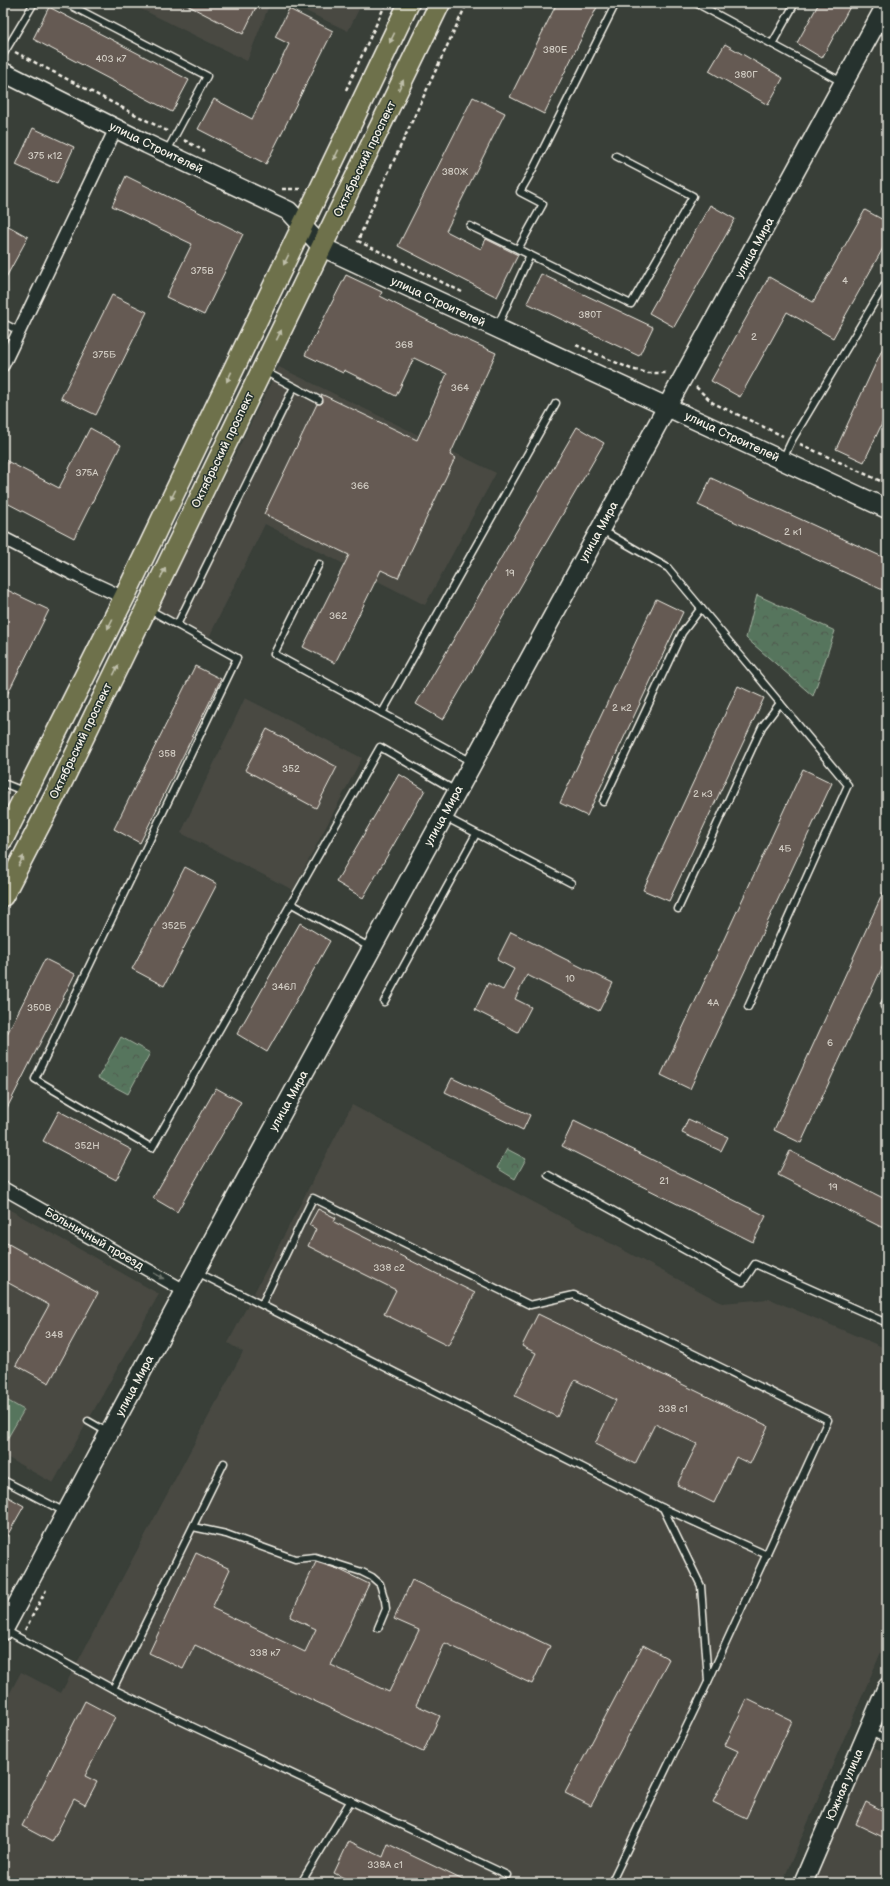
<svg xmlns="http://www.w3.org/2000/svg" width="890" height="1886" viewBox="0 0 890 1886" font-family="'Balsamiq Sans',sans-serif">
<style>
.built{fill:#494a43}
.green{fill:#56755d;stroke:#a5b3a2}
.park{fill:url(#park-crowns);stroke:#a5b3a2}
.building{fill:#655a52;stroke:#f4f1e8}
.lines{fill:none;stroke-linecap:round;stroke-linejoin:round}
.lane-casing{stroke:#f4f1e8;stroke-width:9}
.street-casing{stroke:#f4f1e8;stroke-width:15}
.secondary-casing{stroke:#f4f1e8;stroke-width:21}
.primary-casing{stroke:#f4f1e8;stroke-width:23}
.path{stroke:#f4f1e8;stroke-width:2.5;stroke-dasharray:4 3;stroke-linecap:butt}
.lane{stroke:#26332d;stroke-width:6}
.street{stroke:#26332d;stroke-width:12}
.secondary{stroke:#26332d;stroke-width:18}
.primary{stroke:#6e714b;stroke-width:20}
.oneway{fill:#bebea9}
.oneway2{fill:#6e766e}
.labels{text-anchor:middle;dominant-baseline:central;stroke-width:3;stroke-linejoin:round;paint-order:stroke}
.number-label{font-size:10px;fill:#d0cbc2}
.street-label{font-size:12px;fill:#f4f1e8;stroke:#26332d}
</style>
<defs>
<pattern id="park-crowns" width="20" height="18" patternUnits="userSpaceOnUse"><rect width="20" height="18" fill="#56755d"/><path d="M2 6a3 3 0 1 1 6 0M12 15a3 3 0 1 1 6 0" fill="none" stroke="#4f5c50"/></pattern>
</defs>
<rect width="100%" height="100%" fill="#393f38"/>
<filter id="ink" filterUnits="userSpaceOnUse"><feTurbulence type="fractalNoise" baseFrequency=".025" numOctaves="2"/><feDisplacementMap in="SourceGraphic" scale="8" xChannelSelector="R" yChannelSelector="G"/><feConvolveMatrix kernelMatrix="1 2 1 2 8 2 1 2 1" color-interpolation-filters="sRGB"/></filter>
<g filter="url(#ink)">
<g class="built">
<path d="M129 3H270L247 61Z"/>
<path d="M289 3H362L348 31Z"/>
<path d="M279 367 496 473 425 605 265 524 209 637 157 610Z"/>
<path d="M245 698 362 758 293 890 181 833Z"/>
<path d="M352 1105 722 1303 770 1299 887 1349V1638L782 1883H3V1706L21 1672 61 1693 243 1352 228 1343Z"/>
<path d="M3 1206 159 1294 53 1483 3 1455Z"/>
<path d="M871 1746 887 1753V1883H815Z"/>
</g>
<path class="green" d="M3 1398 24 1410 3 1446Z"/>
<g class="park">
<path d="M757 595 835 631 813 696 746 638Z"/>
<path d="M121 1037 150 1053 128 1094 98 1078Z"/>
<path d="M507 1149 526 1159 515 1179 497 1168Z"/>
</g>
<g class="building">
<path d="M183 3H258L243 34Z"/>
<path d="M557 3H599L544 114 510 97Z"/>
<path d="M819 3H852L822 58 797 43Z"/>
<path d="M49 7 189 80 172 112 33 39Z"/>
<path d="M289 9 333 31 266 164 198 129 214 99 252 119 289 44 275 37Z"/>
<path d="M725 44 783 78 768 105 709 71Z"/>
<path d="M473 97 505 113 446 231 481 249 486 239 518 255 497 297 398 246Z"/>
<path d="M33 128 74 147 57 184 16 165Z"/>
<path d="M126 176 243 234 204 315 166 297 192 244 112 206Z"/>
<path d="M710 205 735 219 674 327 649 313Z"/>
<path d="M865 210 887 222V241L833 338 787 312 740 397 711 381 769 277 813 302Z"/>
<path d="M3 223 28 237 3 283Z"/>
<path d="M541 274 653 327 639 356 527 303Z"/>
<path d="M346 275 382 292 380 296 450 332 496 353 450 455 455 458 398 578 381 570 335 663 303 647 349 555 264 514 317 404H321L323 402 321 394 417 440 447 374 414 358 396 396 344 370 343 373 305 355Z"/>
<path d="M112 295 147 312 96 415 61 398Z"/>
<path d="M887 339V413L864 462 836 449Z"/>
<path d="M577 427 604 443 443 720 416 704Z"/>
<path d="M90 428 121 445 74 538 3 501V459L59 488Z"/>
<path d="M711 478 887 559V592L698 505Z"/>
<path d="M3 588 49 610 3 703Z"/>
<path d="M656 599 683 612 587 816 560 803Z"/>
<path d="M195 666 221 679 140 843 114 829Z"/>
<path d="M738 686 764 698 669 901 643 890Z"/>
<path d="M267 729 337 767 316 808 245 770Z"/>
<path d="M803 769 832 783 690 1089 661 1075Z"/>
<path d="M399 774 425 790 363 898 336 882Z"/>
<path d="M185 867 217 884 164 986 132 969Z"/>
<path d="M887 884V957L801 1143 774 1130Z"/>
<path d="M300 923 330 941 267 1052 237 1034Z"/>
<path d="M511 932 613 983 599 1011 527 975 515 999 531 1007 518 1032 475 1010 488 983 503 990 514 969 497 960Z"/>
<path d="M45 959 75 974 3 1116V1042Z"/>
<path d="M452 1078 530 1115 523 1130 445 1092Z"/>
<path d="M216 1088 241 1102 177 1212 153 1198Z"/>
<path d="M59 1111 132 1150 116 1180 43 1141Z"/>
<path d="M688 1119 728 1137 721 1151 682 1133Z"/>
<path d="M574 1121 766 1216 753 1242 562 1146Z"/>
<path d="M790 1151 887 1200V1230L778 1175Z"/>
<path d="M318 1209 336 1218 334 1222 475 1293 448 1346 384 1314 396 1290 308 1246 316 1229 309 1225Z"/>
<path d="M3 1241 98 1293 49 1383 16 1365 49 1305 3 1280Z"/>
<path d="M538 1314 768 1426 750 1464 736 1457 714 1503 677 1485 697 1444 655 1424 635 1464 595 1444 616 1400 575 1380 557 1417 515 1396 536 1353 522 1346Z"/>
<path d="M3 1494 24 1506 3 1543Z"/>
<path d="M196 1553 230 1569 212 1608 305 1652 316 1629 290 1617 316 1562 338 1569 369 1584 331 1665 389 1692 419 1630 394 1619 412 1580 550 1646 532 1684 445 1643 416 1705 440 1716 423 1752 195 1645 183 1669 149 1653Z"/>
<path d="M643 1645 669 1659 591 1806 565 1793Z"/>
<path d="M747 1699 792 1721 746 1818 713 1802 738 1751 725 1745Z"/>
<path d="M85 1701 115 1717 85 1776 97 1782 85 1805 74 1799 52 1842 22 1826Z"/>
<path d="M866 1802 887 1813V1839L856 1824Z"/>
<path d="M349 1841 383 1857 388 1844 469 1883H354L334 1873Z"/>
</g>
<g class="lines">
<defs>
<g id="lane">
<path d="M66 3 207 76 167 151"/>
<path d="M696 3 842 82"/>
<path d="M772 44 795 3"/>
<path d="M3 55 34 3"/>
<path d="M470 226 530 255 497 327"/>
<path d="M518 249 543 204 520 192 532 171 616 3"/>
<path d="M530 255 631 304 693 196 616 156"/>
<path d="M3 323 19 331"/>
<path d="M264 371 319 400"/>
<path d="M783 459 792 440 887 281"/>
<path d="M602 530 668 568 848 785 748 1007"/>
<path d="M319 564 274 654 472 762"/>
<path d="M150 610 237 658 35 1079 152 1148 380 747 456 791"/>
<path d="M177 625 294 387"/>
<path d="M382 713 556 403"/>
<path d="M3 783 23 791"/>
<path d="M603 802 682 633 701 608"/>
<path d="M445 817 571 883"/>
<path d="M292 904 371 948"/>
<path d="M678 909 762 727 780 703"/>
<path d="M384 1002 476 834"/>
<path d="M884 1006 887 999"/>
<path d="M548 1175 743 1282 755 1264 887 1323"/>
<path d="M197 1272 663 1508 767 1555"/>
<path d="M262 1304 313 1198 530 1305 574 1295 828 1420 708 1682 611 1883"/>
<path d="M88 1421 107 1432"/>
<path d="M3 1480 65 1512"/>
<path d="M663 1508 701 1586 708 1681"/>
<path d="M193 1527 226 1534 295 1559 315 1557 362 1572 372 1577 380 1584 385 1601 386 1609 378 1628"/>
<path d="M5 1630 113 1689 507 1875"/>
<path d="M113 1689 224 1463"/>
<path d="M870 1732 887 1740"/>
<path d="M301 1883 351 1800"/>
</g>
<g id="street">
<path d="M3 365 116 128"/>
<path d="M3 538 79 577 116 594 125 596"/>
<path d="M3 1188 185 1291"/>
</g>
<g id="secondary">
<path d="M3 72 147 144 289 211 322 247 887 509"/>
<path d="M3 1631 185 1291 887 3"/>
<path d="M803 1883 887 1687"/>
</g>
<g id="primary">
<path d="M3 839 125 596 409 3"/>
<path d="M3 896 62 782 440 3"/>
</g>
</defs>
<use href="#lane" class="lane-casing"/>
<use href="#street" class="street-casing"/>
<use href="#secondary" class="secondary-casing"/>
<use href="#primary" class="primary-casing"/>
<g class="path">
<path d="M15 52 167 131"/>
<path d="M346 90 386 3"/>
<path d="M184 140 204 151"/>
<path d="M282 189H301"/>
<path d="M462 292 358 241 369 214 467 3"/>
<path d="M576 345 631 369 648 373H667"/>
<path d="M696 387 713 403 783 436"/>
<path d="M800 444 887 484"/>
<path d="M25 1630 46 1590"/>
</g>
<use href="#lane" class="lane"/>
<use href="#street" class="street"/>
<use href="#secondary" class="secondary"/>
<use href="#primary" class="primary"/>
</g>
<defs><path id="oneway-solid" d="M-6-.8H1V-3.2L6.5 0L1 3.2V.8H-6Z"/></defs>
<g class="oneway">
<use href="#oneway-solid" transform="translate(392 38) rotate(116)"/>
<use href="#oneway-solid" transform="translate(401 85) rotate(-64)"/>
<use href="#oneway-solid" transform="translate(336 155) rotate(116)"/>
<use href="#oneway-solid" transform="translate(286 260) rotate(116)"/>
<use href="#oneway-solid" transform="translate(279 335) rotate(-64)"/>
<use href="#oneway-solid" transform="translate(229 377) rotate(116)"/>
<use href="#oneway-solid" transform="translate(173 495) rotate(116)"/>
<use href="#oneway-solid" transform="translate(163 573) rotate(-64)"/>
<use href="#oneway-solid" transform="translate(110 624) rotate(117)"/>
<use href="#oneway-solid" transform="translate(116 670) rotate(-64)"/>
<use href="#oneway-solid" transform="translate(21 861) rotate(-63)"/>
</g>
<use class="oneway2" href="#oneway-solid" transform="translate(159 1276) rotate(30)"/>
</g>
<g class="labels">
<g class="number-label">
<text x="555" y="50">380Е</text>
<text x="111" y="59">403 к7</text>
<text x="746" y="75">380Г</text>
<text x="45" y="156">375 к12</text>
<text x="455" y="172">380Ж</text>
<text x="202" y="271">375В</text>
<text x="845" y="281">4</text>
<text x="590" y="315">380Т</text>
<text x="754" y="337">2</text>
<text x="404" y="345">368</text>
<text x="104" y="355">375Б</text>
<text x="460" y="388">364</text>
<text x="87" y="473">375А</text>
<text x="360" y="486">366</text>
<text x="793" y="532">2 к1</text>
<text x="510" y="573">19</text>
<text x="338" y="616">362</text>
<text x="622" y="708">2 к2</text>
<text x="167" y="754">358</text>
<text x="291" y="769">352</text>
<text x="703" y="794">2 к3</text>
<text x="785" y="849">4Б</text>
<text x="174" y="926">352Б</text>
<text x="570" y="979">10</text>
<text x="284" y="987">346Л</text>
<text x="713" y="1003">4А</text>
<text x="39" y="1008">350В</text>
<text x="830" y="1043">6</text>
<text x="87" y="1146">352Н</text>
<text x="664" y="1181">21</text>
<text x="833" y="1187">19</text>
<text x="389" y="1268">338 с2</text>
<text x="54" y="1335">348</text>
<text x="673" y="1409">338 с1</text>
<text x="265" y="1653">338 к7</text>
<text x="385" y="1865">338А с1</text>
</g>
<g class="street-label">
<text transform="translate(156 148) rotate(26)">улица Строителей</text>
<text transform="translate(365 159) rotate(-64)">Октябрьский проспект</text>
<text transform="translate(755 248) rotate(-61)">улица Мира</text>
<text transform="translate(438 302) rotate(25)">улица Строителей</text>
<text transform="translate(732 437) rotate(25)">улица Строителей</text>
<text transform="translate(223 450) rotate(-64)">Октябрьский проспект</text>
<text transform="translate(599 532) rotate(-61)">улица Мира</text>
<text transform="translate(81 741) rotate(-64)">Октябрьский проспект</text>
<text transform="translate(444 816) rotate(-61)">улица Мира</text>
<text transform="translate(289 1101) rotate(-61)">улица Мира</text>
<text transform="translate(94 1239) rotate(30)">Больничный проезд</text>
<text transform="translate(135 1386) rotate(-62)">улица Мира</text>
<text transform="translate(845 1785) rotate(-67)">Южная улица</text>
</g>
</g>
<rect width="890" height="1886" fill="none" stroke="#26332d" stroke-width="16"/>
<rect x="8" y="8" width="874" height="1870" fill="none" stroke="#f4f1e8" stroke-width="1.5" filter="url(#ink)"/>
</svg>
